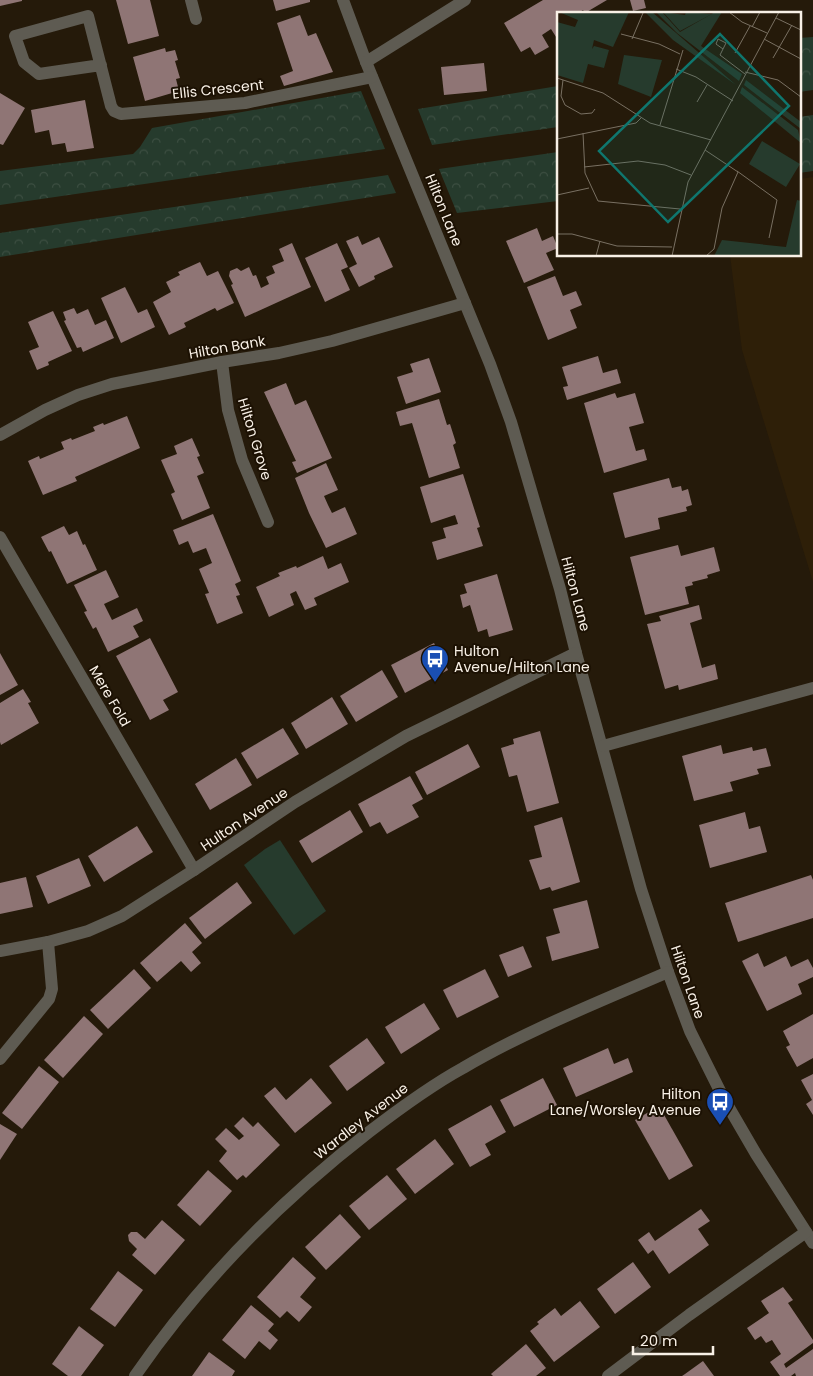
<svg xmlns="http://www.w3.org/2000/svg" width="813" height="1376" viewBox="0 0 813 1376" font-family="Poppins,sans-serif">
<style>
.built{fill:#2e1f08}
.green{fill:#263b2d}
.forest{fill:url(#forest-crowns)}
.building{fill:#8f7575}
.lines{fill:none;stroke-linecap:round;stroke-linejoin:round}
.minor{stroke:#5e5b52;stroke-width:12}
.labels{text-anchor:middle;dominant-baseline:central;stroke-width:4;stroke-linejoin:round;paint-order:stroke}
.street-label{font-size:14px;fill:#f8f0e6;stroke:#1c1103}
.poi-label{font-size:14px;fill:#f8f0e6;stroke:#1c1103;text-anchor:start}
.inset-road{fill:none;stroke:#797062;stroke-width:1}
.view{fill:#0f766e;fill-opacity:0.15;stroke:#0f766e;stroke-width:2.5}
.inset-edge{fill:none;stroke:#f8f0e6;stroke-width:2.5}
</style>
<defs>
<pattern id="forest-crowns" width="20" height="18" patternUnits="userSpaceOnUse" patternTransform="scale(1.25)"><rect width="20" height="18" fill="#263b2d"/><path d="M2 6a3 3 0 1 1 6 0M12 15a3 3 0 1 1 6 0" fill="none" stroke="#3c4e41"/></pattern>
</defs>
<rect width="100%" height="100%" fill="#251a0a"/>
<path class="built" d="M813 177V582L742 350 730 255H799V179Z"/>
<path class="green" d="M280 840 326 911 294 935 244 865 265 849Z"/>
<g class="forest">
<path d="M813 37V90L799 92V38Z"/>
<path d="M558 86V127L432 145 418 109Z"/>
<path d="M361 91 385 149 0 205V171L133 154 140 147 152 128Z"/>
<path d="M813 115V171L799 173V117Z"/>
<path d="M558 152V201L457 213 439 169Z"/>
<path d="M388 175 396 193 0 257V233Z"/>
</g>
<g class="building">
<path d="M0 0H22V1L0 6Z"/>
<path d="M116 0H150L159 36 128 44Z"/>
<path d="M273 0H310V2L276 11Z"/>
<path d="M543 0H607L585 13 583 10 577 14H558V40L551 29 542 35 549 47 535 55 530 47 521 52 504 23Z"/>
<path d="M630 0H644L646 8 633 11Z"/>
<path d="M300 15 308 36 316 33 333 72 284 86 280 76 293 71 277 23Z"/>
<path d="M165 48 166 52 175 50 178 60 175 61 180 78 176 79 179 91 145 101 133 57Z"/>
<path d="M484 63 487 91 444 95 441 67Z"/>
<path d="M0 93 25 108 3 145 0 144Z"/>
<path d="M85 100 94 148 67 152 65 143 52 145 49 130 35 133 31 110Z"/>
<path d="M537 228 542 241 553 236 558 248 546 253 554 270 524 283 506 241Z"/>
<path d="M358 236 362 245 379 237 393 267 374 276 375 279 359 287 349 268 357 264 346 241Z"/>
<path d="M292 243 311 287 245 317 231 285 233 284 229 276 230 271 237 268 241 271 249 267 253 276 256 275 261 288 269 284 266 277 275 273 272 266 284 261 279 249Z"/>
<path d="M337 243 348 267 341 270 350 290 325 302 305 258Z"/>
<path d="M200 262 207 276 218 271 234 303 217 311 215 308 184 323 186 327 169 335 153 302 171 292 166 282 180 275 178 272Z"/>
<path d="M555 276 563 296 576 291 582 305 570 310 577 328 548 340 527 287Z"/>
<path d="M125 287 138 313 147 309 155 327 121 343 101 298Z"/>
<path d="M74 308 77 314 88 309 95 325 106 320 114 338 83 352 81 347 77 348 64 321 66 320 63 312Z"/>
<path d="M53 311 72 351 48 362 49 365 37 370 29 351 39 347 28 322Z"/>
<path d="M598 356 603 373 617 369 621 383 567 400 563 387 568 386 562 367Z"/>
<path d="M429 358 441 392 406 404 397 377 413 372 410 364Z"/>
<path d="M286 383 295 405 306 400 332 458 297 473 292 462 296 461 264 392Z"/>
<path d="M615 393 617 398 635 393 644 423 629 427 636 451 644 449 647 460 604 473 584 403Z"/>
<path d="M439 399 447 425 450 424 456 443 453 445 460 468 429 478 412 423 400 426 396 412Z"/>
<path d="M127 416 140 448 75 477 77 481 43 495 28 461 39 456 40 459 64 449 61 442 71 438 72 440 95 431 93 427 103 423 104 425Z"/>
<path d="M192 438 200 456 197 457 204 473 197 476 210 508 182 520 171 494 175 492 161 460 177 454 174 446Z"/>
<path d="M326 463 338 490 324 496 328 505 332 513 345 507 357 534 326 548 309 513 295 478Z"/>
<path d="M463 474 480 527 477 528 483 546 437 560 432 542 446 538 443 528 458 524 455 515 431 523 420 487Z"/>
<path d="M669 478 672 488 681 486 682 491 688 489 692 505 686 507 687 511 658 518 660 529 625 538 613 493Z"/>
<path d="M213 514 241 581 235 584 240 595 236 596 243 613 217 624 205 594 209 593 199 569 212 563 206 548 193 553 188 541 179 545 173 530Z"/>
<path d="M64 526 69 535 77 531 83 545 85 544 97 570 67 584 51 551 49 552 41 537Z"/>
<path d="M678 545 681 556 714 547 720 571 707 575 708 578 692 582 693 585 685 587 689 604 645 615 630 557Z"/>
<path d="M323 556 328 569 341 563 349 582 314 598 317 605 305 610 296 591 290 594 294 605 269 617 256 587 280 576 278 573 296 566 297 568Z"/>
<path d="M106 570 119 597 104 604 112 620 137 608 143 621 133 626 139 637 108 652 96 627 93 629 84 612 87 611 74 585Z"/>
<path d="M497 574 513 630 489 637 487 629 478 632 470 605 463 608 460 595 467 593 464 584Z"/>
<path d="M699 605 702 619 690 623 702 668 715 664 718 679 679 690 678 685 665 689 647 624 661 621 659 616Z"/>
<path d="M150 638 178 692 163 700 169 710 150 720 116 656Z"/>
<path d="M434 643 448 670 405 693 391 665Z"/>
<path d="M0 653 18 685 0 695Z"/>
<path d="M382 670 398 697 356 722 340 696Z"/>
<path d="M23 689 31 702 28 703 39 723 1 745 0 742V703Z"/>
<path d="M332 697 348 724 306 749 291 723Z"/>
<path d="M283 728 299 754 257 779 241 753Z"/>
<path d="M540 731 559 803 527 812 517 775 509 777 501 748 514 744 513 739Z"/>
<path d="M468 744 480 767 427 795 415 772Z"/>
<path d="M721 745 723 754 752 747 753 751 766 748 771 766 757 769 759 774 730 782 733 791 694 801 682 756Z"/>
<path d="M236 758 252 785 210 810 195 784Z"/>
<path d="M410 776 423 799 412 805 419 817 387 834 380 822 370 827 358 804Z"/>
<path d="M350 810 363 832 312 863 299 841Z"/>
<path d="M745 812 749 829 760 826 767 852 710 868 699 825Z"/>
<path d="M562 817 580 882 552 891 550 887 540 890 529 860 542 857 534 826Z"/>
<path d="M137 826 153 852 104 882 88 856Z"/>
<path d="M79 858 91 886 48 904 36 876Z"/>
<path d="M811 875 813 880V918L738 942 725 903Z"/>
<path d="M26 877 33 907 0 914V883Z"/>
<path d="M237 882 252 903 205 939 189 918Z"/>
<path d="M587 900 599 948 552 961 546 937 560 933 553 909Z"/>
<path d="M185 923 202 943 192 952 201 963 191 972 181 961 157 982 140 963Z"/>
<path d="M523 946 532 967 508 977 499 955Z"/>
<path d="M758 953 764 967 786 956 791 967 808 959 813 968V977L798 984 802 994 767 1011 742 961Z"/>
<path d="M134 969 151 988 108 1029 90 1010Z"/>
<path d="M485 969 499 997 457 1018 443 990Z"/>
<path d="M424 1003 440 1029 401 1054 385 1027Z"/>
<path d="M813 1014V1058L797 1067 786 1047 790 1045 783 1031Z"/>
<path d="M84 1016 103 1034 63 1078 44 1060Z"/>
<path d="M367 1038 385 1063 347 1091 329 1066Z"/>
<path d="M608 1048 614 1064 628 1058 633 1072 576 1097 563 1068Z"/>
<path d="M39 1066 59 1082 22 1129 2 1113Z"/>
<path d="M813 1074V1115L806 1104 812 1100 801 1080Z"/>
<path d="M311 1078 332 1103 295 1133 264 1096 275 1087 286 1100Z"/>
<path d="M543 1078 557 1105 514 1127 500 1100Z"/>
<path d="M491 1105 506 1132 485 1144 491 1155 470 1167 448 1129Z"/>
<path d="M659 1106 693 1166 669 1180 635 1120Z"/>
<path d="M243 1117 253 1127 258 1122 280 1145 246 1178 243 1175 237 1180 219 1161 227 1151 215 1139 226 1128 239 1140 244 1136 234 1126Z"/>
<path d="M0 1124 17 1134 0 1160Z"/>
<path d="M435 1139 454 1164 415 1194 396 1169Z"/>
<path d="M208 1170 232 1191 200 1226 177 1205Z"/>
<path d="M387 1175 407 1199 369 1230 349 1206Z"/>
<path d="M701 1209 710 1221 698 1229 709 1245 669 1274 653 1250 648 1254 638 1240 649 1232 655 1241Z"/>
<path d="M340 1214 361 1237 326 1270 305 1247Z"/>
<path d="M162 1220 185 1240 155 1275 132 1255 137 1249 129 1241 128 1235 131 1232H137L145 1239Z"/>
<path d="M293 1257 316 1278 300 1297 312 1307 299 1322 287 1311 280 1318 257 1297Z"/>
<path d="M633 1262 651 1287 615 1314 597 1289Z"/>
<path d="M118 1271 143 1290 115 1327 90 1309Z"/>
<path d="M783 1287 793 1300 788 1303 813 1340V1343L784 1364 786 1368 813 1349V1376H796L795 1373 791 1376H780L770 1362 781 1354 772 1340 766 1343 761 1336 755 1340 747 1328 769 1313 761 1301Z"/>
<path d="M580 1301 600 1327 554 1362 530 1331 539 1324 537 1322 555 1308 561 1316Z"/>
<path d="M251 1305 274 1324 268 1331 278 1340 270 1350 259 1341 245 1359 222 1340Z"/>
<path d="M79 1326 104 1345 81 1376H68L52 1364Z"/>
<path d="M526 1344 546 1368 536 1376H493L491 1374Z"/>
<path d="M209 1352 235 1371 232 1376H192Z"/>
<path d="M703 1361 714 1376H682L685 1374Z"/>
</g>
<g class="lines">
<g class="minor">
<path d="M191 0 196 19"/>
<path d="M343 0 366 62 490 364 511 422 560 589 576 653 641 889 668 972 690 1031 724 1099 756 1154 813 1243"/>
<path d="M366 62 465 0"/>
<path d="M101 65 39 74 24 62 15 36 88 16 111 106 114 111 121 114 245 103 372 77"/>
<path d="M222 362 228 410 242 460 268 522"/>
<path d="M0 435 45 410 78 395 112 384 222 362 279 353 332 341 465 303"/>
<path d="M0 537 194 870"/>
<path d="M603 746 813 688"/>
<path d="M0 951 48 942 88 931 122 916 194 870 295 802 406 736 576 653"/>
<path d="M0 1059 49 999 52 989 48 942"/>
<path d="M135 1376C199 1283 280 1201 369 1132 399 1109 430 1086 463 1068 528 1030 599 1002 668 972"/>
<path d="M608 1376 689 1315 806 1232"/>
</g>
</g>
<defs>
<symbol id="bus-pin" viewBox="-11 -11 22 30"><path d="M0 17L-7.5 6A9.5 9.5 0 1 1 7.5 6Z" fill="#1a4fb4" stroke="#1c1103"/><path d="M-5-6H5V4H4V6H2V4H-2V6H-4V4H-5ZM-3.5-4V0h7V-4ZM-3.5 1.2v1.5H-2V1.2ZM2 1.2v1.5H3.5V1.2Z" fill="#fff"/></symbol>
</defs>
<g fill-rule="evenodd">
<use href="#bus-pin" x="419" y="643" width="32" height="43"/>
<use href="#bus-pin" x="704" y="1086" width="32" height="43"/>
</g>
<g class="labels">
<g class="street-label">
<text transform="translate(218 89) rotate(-6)">Ellis Crescent</text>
<text transform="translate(444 210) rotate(68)">Hilton Lane</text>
<text transform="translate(227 347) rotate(-10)">Hilton Bank</text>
<text transform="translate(255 439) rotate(73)">Hilton Grove</text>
<text transform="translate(576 594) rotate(75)">Hilton Lane</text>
<text transform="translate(110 696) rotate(60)">Mere Fold</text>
<text transform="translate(244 819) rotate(-34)">Hulton Avenue</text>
<text transform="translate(688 982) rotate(71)">Hilton Lane</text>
<text transform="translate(361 1121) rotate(-38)">Wardley Avenue</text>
</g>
<g class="poi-label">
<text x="454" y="651">Hulton<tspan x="454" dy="16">Avenue/Hilton Lane</tspan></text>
<text x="701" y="1094" text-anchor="end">Hilton<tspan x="701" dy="16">Lane/Worsley Avenue</tspan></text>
</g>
</g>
<g transform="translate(557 12)">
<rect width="244" height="244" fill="#251a0a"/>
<path d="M2 0H72L56 35 37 28 35 37 37 34 52 38 47 56 31 52 26 71 0 63V10L18 15 21 8ZM106 0 128 3 129 0 155 2 123 19ZM67 43 105 48 94 85 61 72ZM205 129 243 152 229 175 192 152ZM240 188 244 189V244H157L165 228 229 235Z" fill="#263b2d"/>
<path d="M88 0H95L179 73 116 28ZM99 0H105L123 20 158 0H165L144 34 185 62 182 69 120 21ZM189 68 244 110V117L187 73ZM185 75 241 118 244 131 183 81Z" fill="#263b2d"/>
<path class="inset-road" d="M172 0 185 10 210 21M219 6 244 18M195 15 203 0M64 22 102 32 123 42M75 27 86 1M207 27 244 47M166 37 159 32 161 27 169 31 163 43 188 62M178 41 193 14M216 46 235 13M119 57 139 65 176 89M188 60 221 68 244 85M0 66 46 81 93 111 154 128M6 68 4 84 8 93 24 102 35 101 38 97M140 90 150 73M103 113 126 38M26 121 28 161 41 189 123 197M0 127 79 111 84 106M148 138 181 160 165 196 157 237 149 244M27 155 81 149 108 153 134 163M180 159 220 188 212 226M0 183 32 176M0 222H15L60 234 115 235M39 244 43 229M115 244 131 170 222 0"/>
<path class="view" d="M163 22 232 94 111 210 42 139Z"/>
<rect width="244" height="244" class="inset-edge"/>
</g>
<path d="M633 1346v8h80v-8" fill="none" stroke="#f8f0e6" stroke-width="2.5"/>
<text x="640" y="1346" font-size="15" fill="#f8f0e6" stroke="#1c1103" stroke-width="4" paint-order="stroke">20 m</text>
</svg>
